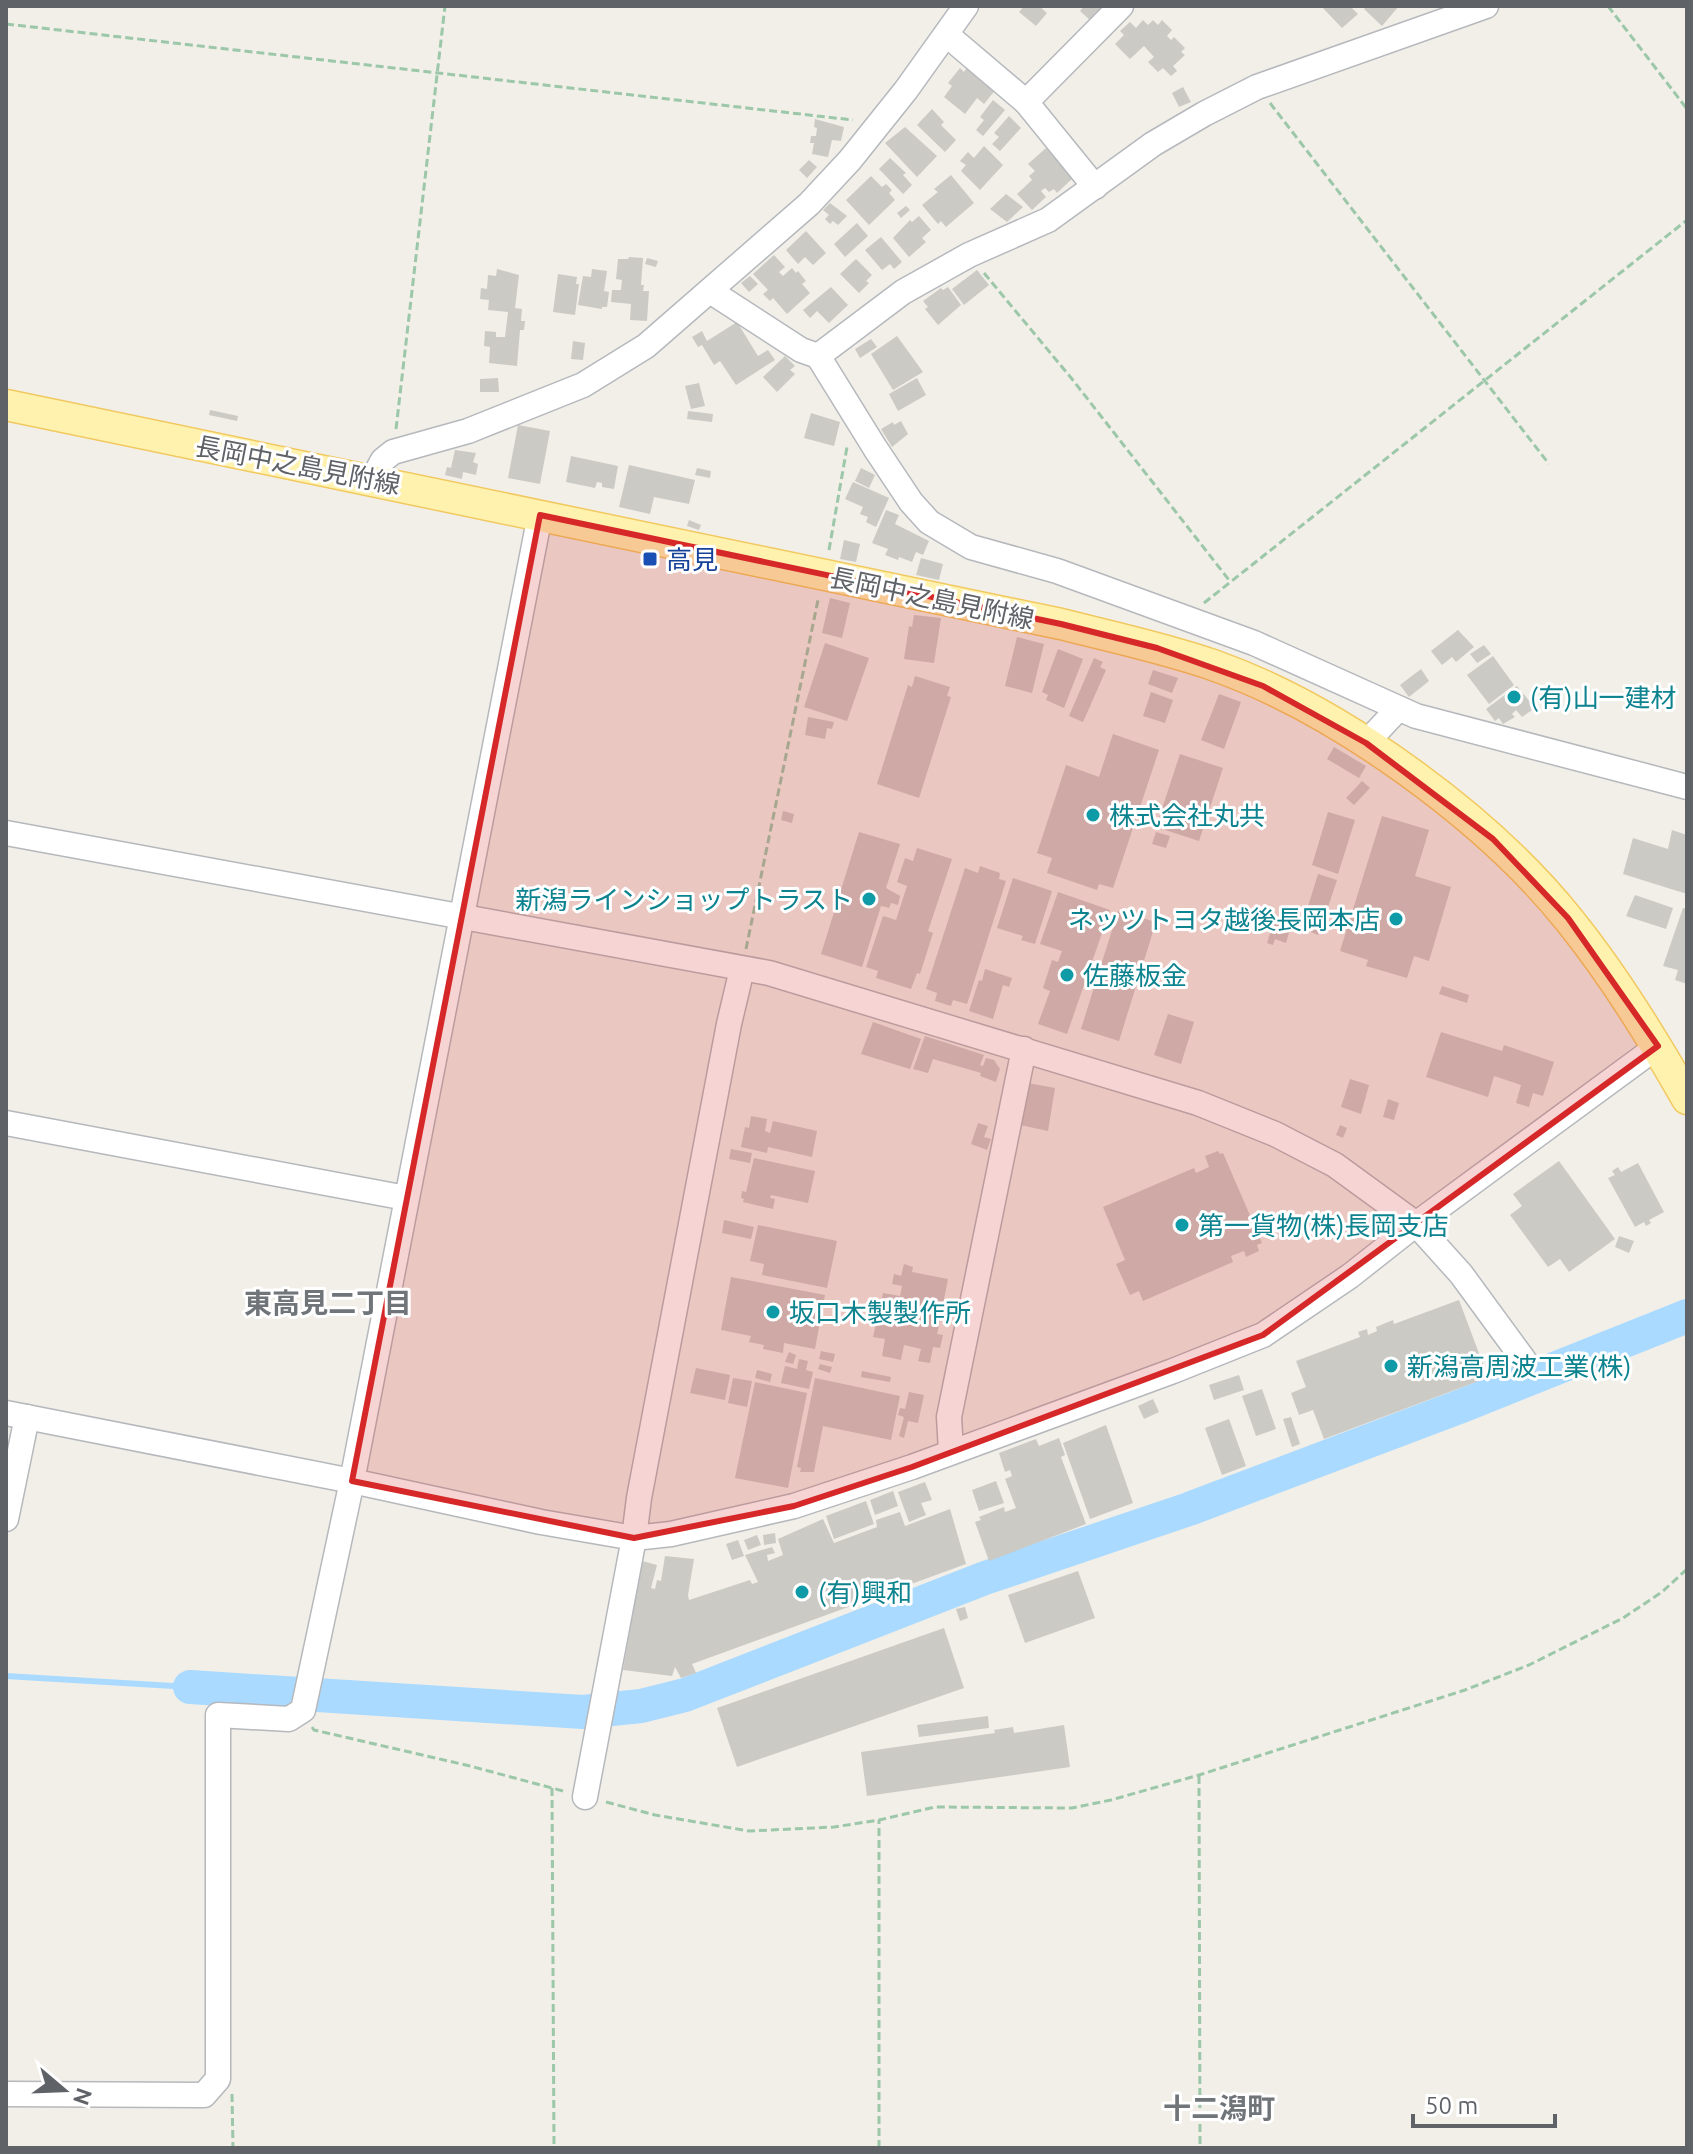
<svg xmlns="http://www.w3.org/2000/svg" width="1693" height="2154" viewBox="0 0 1693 2154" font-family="Ubuntu,'Noto Sans JP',sans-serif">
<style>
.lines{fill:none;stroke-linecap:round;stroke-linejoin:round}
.stream{stroke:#aadaff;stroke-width:6}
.river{stroke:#aadaff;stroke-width:34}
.building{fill:#cccac5}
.minor-casing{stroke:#b5b8bc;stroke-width:27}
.major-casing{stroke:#f2c960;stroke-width:33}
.path{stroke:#9cc7a9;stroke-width:3;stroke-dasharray:8 4;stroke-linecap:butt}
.minor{stroke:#fff;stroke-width:24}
.major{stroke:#fff2af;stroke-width:30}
.marked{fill:#d62828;fill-opacity:0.2;stroke:#d62828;stroke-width:6;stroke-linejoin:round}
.transit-dot{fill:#1a4fb4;stroke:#fff;stroke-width:3}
.culture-dot{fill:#0f9aa8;stroke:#fff;stroke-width:3}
.labels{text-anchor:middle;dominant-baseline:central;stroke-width:6;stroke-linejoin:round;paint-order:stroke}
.street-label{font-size:26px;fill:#5f6368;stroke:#fff}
.transit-label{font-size:26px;fill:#164399;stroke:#fff;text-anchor:start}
.culture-label{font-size:26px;fill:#0d838f;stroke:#fff;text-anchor:start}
.neighbourhood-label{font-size:28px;font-weight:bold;fill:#70757a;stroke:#fff}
</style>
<rect width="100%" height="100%" fill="#f1efe8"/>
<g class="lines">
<path class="stream" d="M6 1676 190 1687"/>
<path class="river" d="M190 1687 583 1712 641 1706 685 1695 985 1578 1189 1509 1464 1405 1687 1316"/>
</g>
<g class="building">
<path d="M1024 6H1039L1047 13 1036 26 1019 12Z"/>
<path d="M1084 6H1103L1091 21 1080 11Z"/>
<path d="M1321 6H1350L1358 14 1342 28Z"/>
<path d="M1367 6 1379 7 1399 6 1382 26 1364 9Z"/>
<path d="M1143 20 1148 25 1153 20 1158 25 1162 20 1172 30 1167 36 1171 40 1174 37 1185 48 1181 52 1185 55 1173 66 1177 71 1171 76 1163 68 1158 72 1148 62 1154 57 1144 46 1130 59 1115 44 1124 35 1120 31 1130 22 1136 28Z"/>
<path d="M968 66 997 88 984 104 977 98 965 114 944 97 952 86 948 83 960 68 964 72Z"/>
<path d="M1183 87 1191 102 1179 107 1172 93Z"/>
<path d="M993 100 1005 110 983 136 976 130 984 120 980 117Z"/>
<path d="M932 109 944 122 941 125 956 140 945 152 917 125Z"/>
<path d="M1009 116 1021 128 1000 151 992 144 999 137 994 133Z"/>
<path d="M815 119 844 127 841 141 832 140 828 157 812 154 814 143H810L811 136H816L817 128 814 127Z"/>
<path d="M905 127 937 156 917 177 885 143Z"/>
<path d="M984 146 1003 165 980 190 961 171 966 165 960 161 968 152 974 158Z"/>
<path d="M1046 148 1073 178 1057 193 1054 189 1049 192 1045 188 1041 191 1046 197 1032 210 1017 194 1032 180 1029 176 1035 171 1028 164Z"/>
<path d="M890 158 906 173 903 175 912 185 903 194 879 169Z"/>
<path d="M809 160 817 167 807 178 799 170Z"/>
<path d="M951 175 974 203 946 227 941 221 938 224 922 205 938 192 934 189Z"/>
<path d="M871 176 882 187 886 184 892 190 889 193 895 200 869 225 846 200Z"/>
<path d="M1006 194 1023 207 1007 222 990 209Z"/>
<path d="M830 203 847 216 838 225 833 221 830 224 825 219 829 215 823 210Z"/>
<path d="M906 206 910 210 901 218 897 213Z"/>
<path d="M919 216 931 230 922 238 926 242 909 257 893 238 910 220 912 222Z"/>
<path d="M857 223 868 236 845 257 834 244Z"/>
<path d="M806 231 826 253 813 265 805 257 798 264 786 250Z"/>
<path d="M881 237 902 262 894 269 890 264 882 270 865 250Z"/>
<path d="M774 255 785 267 779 272 783 276 792 268 796 273 798 271 806 281 802 284 810 293 787 314 773 298 770 301 763 294 768 290 753 274Z"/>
<path d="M629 257 643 258 641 285H644L643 291H649L647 321 630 320 631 304 611 302 612 290H621L622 280 616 279 618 259H628Z"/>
<path d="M647 258 658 261 656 267 645 264Z"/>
<path d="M856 259 872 275 866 281 869 283 859 293 840 274Z"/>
<path d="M497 269 519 275 515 308 522 309 521 321H525L524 330H520L517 366 489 363 490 347 484 346 485 331 496 332V337H505L508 312 488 310 489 300 480 299 481 288 487 289 488 275 496 276Z"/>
<path d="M592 269 607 271 604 291 609 292 607 307H602V309L578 305 583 276 591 277Z"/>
<path d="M977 270 989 285 964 305 952 289Z"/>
<path d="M558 274 577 277 576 284H579L575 315 553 312Z"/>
<path d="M750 276 758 284 749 292 741 283Z"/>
<path d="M831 287 848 305 829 323 817 311 810 318 803 310Z"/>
<path d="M948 287 961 305 938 325 925 309 928 307 923 301 941 288 943 290Z"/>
<path d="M737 322 758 356 768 350 775 360 736 385 720 361 714 365 702 345 698 347 692 337 702 331 707 341Z"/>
<path d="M897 336 923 372 893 390 871 354Z"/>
<path d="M871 339 877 347 860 358 855 349Z"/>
<path d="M573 341 585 343 583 360 571 359Z"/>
<path d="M785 356 795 366 790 370 795 374 777 392 763 377Z"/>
<path d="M498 378 499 392H480V379Z"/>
<path d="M917 378 926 395 898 411 889 394Z"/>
<path d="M699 383 705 406 691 409 685 386Z"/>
<path d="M210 410 238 416 237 421 209 415Z"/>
<path d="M688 411 713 414 712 422 687 419Z"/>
<path d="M811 413 840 422 834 446 804 438Z"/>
<path d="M901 421 908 434 892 447 881 429 893 422 894 425Z"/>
<path d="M518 425 550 431 540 484 508 478Z"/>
<path d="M455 450 476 453 473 462 478 464 476 475 463 472 462 479 445 475 447 467 451 468Z"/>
<path d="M571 456 618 466 614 489 602 487V483L597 482 595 488 566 482Z"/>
<path d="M629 465 695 480 689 504 654 497 650 514 619 507Z"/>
<path d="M697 468 711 471 710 478 695 475Z"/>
<path d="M861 468 875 475 869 488 855 481Z"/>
<path d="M853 482 889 498 876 527 866 522 868 517 860 514 863 507 845 499Z"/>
<path d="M886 510 899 515 895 524 929 541 923 555 916 552 912 562 899 557 898 560 885 555 888 549 872 543Z"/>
<path d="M689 520 701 525 699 530 687 526Z"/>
<path d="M844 540 860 544 856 562 840 559Z"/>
<path d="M921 558 943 564 939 580 916 575Z"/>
<path d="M830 598 850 603 842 638 822 633Z"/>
<path d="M914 615 941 618 934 663 904 659 909 626 912 627Z"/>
<path d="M1458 630 1474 647 1456 662 1452 657 1442 665 1431 651Z"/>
<path d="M1017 637 1044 644 1032 693 1005 686Z"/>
<path d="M825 643 869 658 847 721 804 707Z"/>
<path d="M1484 645 1491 654 1477 663 1470 654Z"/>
<path d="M1058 649 1083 659 1064 708 1046 700 1048 695 1042 692Z"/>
<path d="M1493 656 1514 685 1489 704 1467 675Z"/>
<path d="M1094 658 1103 662 1100 667 1106 670 1083 722 1069 716Z"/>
<path d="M1421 669 1429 681 1409 697 1400 685Z"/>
<path d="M1153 670 1178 678 1172 693 1148 684Z"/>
<path d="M915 676 950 687 947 696 951 697 919 798 877 784 908 685 912 687Z"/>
<path d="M1517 686 1535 708 1522 717 1516 710 1512 714 1515 717 1503 724 1499 718 1495 721 1486 709Z"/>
<path d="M1151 692 1173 700 1165 723 1143 716Z"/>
<path d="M1219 694 1241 702 1224 749 1201 740Z"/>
<path d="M808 717 834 722 832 729 827 728 825 739 805 735Z"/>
<path d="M1113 734 1159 750 1113 888 1099 884 1097 890 1047 873 1052 858 1037 853 1066 765 1099 777Z"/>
<path d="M1334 747 1366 766 1359 778 1327 759Z"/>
<path d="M1180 754 1223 768 1199 841 1156 827Z"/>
<path d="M1362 781 1370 788 1354 805 1346 798Z"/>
<path d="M783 811 794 814 792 823 781 820Z"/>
<path d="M1328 812 1355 820 1338 874 1312 865Z"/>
<path d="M1382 816 1429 830 1415 876 1451 887 1429 961 1414 956 1407 978 1366 966 1368 960 1340 951Z"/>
<path d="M1672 830 1687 835V894L1623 874 1633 838 1668 849Z"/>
<path d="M859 832 900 844 886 888 900 896 898 905 891 903 889 908 881 906 862 967 821 954Z"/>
<path d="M1156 832 1170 836 1166 848 1152 844Z"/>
<path d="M917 848 952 859 928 931 933 933 920 974 917 973 911 989 876 978 878 971 866 967 883 916 896 920 907 886 897 882 905 858 913 861Z"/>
<path d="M980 866 1000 873 999 879 1006 881 967 1004 953 1000 951 1006 935 1001 937 993 926 989 965 868 978 873Z"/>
<path d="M1318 874 1337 880 1323 922 1305 916Z"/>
<path d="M1013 878 1052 891 1035 944 1021 940 1023 936 997 928Z"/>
<path d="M1058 892 1110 910 1067 1034 1038 1024 1050 991 1043 988 1052 960 1058 962 1062 951 1040 944Z"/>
<path d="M1635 895 1673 908 1666 929 1626 916Z"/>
<path d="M1683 908 1687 909V984L1675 980 1678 970 1663 966Z"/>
<path d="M1118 911 1156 922 1119 1041 1081 1029Z"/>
<path d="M1274 920 1291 926 1286 943 1275 939 1273 945 1267 943Z"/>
<path d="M1314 922 1322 925 1318 935 1311 932Z"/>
<path d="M985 969 1012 978 1009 987 1003 985 993 1019 969 1011 979 980 982 981Z"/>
<path d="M1442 986 1469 995 1467 1003 1439 994Z"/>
<path d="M1168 1014 1194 1022 1181 1064 1154 1055Z"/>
<path d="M873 1022 921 1039 910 1069 861 1054Z"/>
<path d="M1441 1032 1502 1051 1504 1045 1554 1062 1543 1096 1533 1093 1529 1107 1516 1103 1521 1085 1494 1076 1488 1097 1426 1077Z"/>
<path d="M925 1036 984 1055 980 1065 983 1066 986 1058 994 1060 1000 1069 996 1082 980 1076 981 1073 933 1059 928 1073 913 1069Z"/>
<path d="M1350 1079 1369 1085 1361 1114 1341 1107Z"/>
<path d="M1028 1083 1055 1088 1048 1131 1020 1125Z"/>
<path d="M1388 1099 1399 1103 1394 1120 1383 1117Z"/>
<path d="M751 1116 767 1119 765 1131 770 1133 773 1121 817 1131 812 1157 768 1147 767 1153 741 1147 745 1127 749 1128Z"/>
<path d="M978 1123 988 1126 984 1137 991 1139 987 1150 971 1144Z"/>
<path d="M1340 1125 1347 1128 1343 1138 1336 1135Z"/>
<path d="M731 1149 752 1153 750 1163 729 1159Z"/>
<path d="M1218 1151 1220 1154 1223 1153 1262 1243 1257 1245 1259 1251 1246 1257 1244 1251 1231 1256 1233 1262 1143 1301 1139 1291 1130 1295 1116 1264 1125 1260 1103 1207 1194 1168 1196 1173 1209 1167 1205 1156Z"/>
<path d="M754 1158 815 1171 808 1203 771 1195 770 1198 775 1199 773 1209 743 1202 744 1199 741 1198 742 1191 746 1192Z"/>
<path d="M1559 1161 1615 1239 1569 1272 1560 1259 1548 1267 1510 1215 1522 1206 1513 1194Z"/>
<path d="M1638 1163 1664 1212 1649 1220 1651 1223 1646 1226 1644 1222 1635 1227 1608 1178 1615 1175 1612 1171 1618 1167 1621 1172Z"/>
<path d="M724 1220 754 1227 751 1239 722 1233Z"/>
<path d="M758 1225 837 1241 827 1288 762 1275 764 1264 750 1261Z"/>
<path d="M1619 1236 1634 1241 1629 1253 1615 1247Z"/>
<path d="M904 1264 913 1267 912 1272 948 1279 942 1309 946 1310 945 1317 941 1316 937 1334 943 1335 940 1348 933 1347 930 1363 918 1361 921 1349 904 1345 901 1360 882 1356 885 1339 873 1337 883 1293 900 1296 902 1286 892 1284 894 1274 901 1276Z"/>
<path d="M731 1277 825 1295 815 1349 784 1343 783 1353 763 1349 764 1345 749 1342 751 1336 721 1330Z"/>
<path d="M1459 1300 1486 1372 1490 1371 1492 1376 1324 1439 1313 1410 1299 1415 1291 1393 1306 1387 1296 1361 1360 1337 1358 1332 1367 1329 1368 1335 1377 1331 1376 1327 1393 1320 1394 1324Z"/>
<path d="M821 1351 835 1354 833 1362 819 1359Z"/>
<path d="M789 1352 796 1355 793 1364 785 1362Z"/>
<path d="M799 1359 808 1361 806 1370 813 1372 809 1389 781 1383 785 1366 797 1369Z"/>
<path d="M820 1364 832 1367 830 1373 818 1369Z"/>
<path d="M696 1368 730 1375 725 1400 690 1393Z"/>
<path d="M757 1370 772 1374 770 1382 755 1378Z"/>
<path d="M862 1371 891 1377 890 1382 861 1377Z"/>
<path d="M1239 1375 1244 1390 1214 1400 1209 1385Z"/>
<path d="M733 1378 752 1381 747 1407 728 1403Z"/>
<path d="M815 1378 900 1396 891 1440 823 1426 814 1472H800L801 1468 797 1467Z"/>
<path d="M755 1382 807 1393 788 1488 735 1478Z"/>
<path d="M1262 1389 1276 1429 1256 1436 1242 1396Z"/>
<path d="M909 1392 924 1395 918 1423 908 1421 904 1438 899 1436 904 1417 898 1415 900 1408 905 1409Z"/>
<path d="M1153 1399 1159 1412 1144 1419 1138 1406Z"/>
<path d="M1291 1417 1300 1444 1292 1447 1283 1419Z"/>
<path d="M1229 1419 1246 1466 1222 1475 1205 1428Z"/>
<path d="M1106 1425 1133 1503 1090 1519 1063 1443Z"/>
<path d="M1059 1438 1065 1455 1061 1457 1086 1524 989 1561 975 1522 981 1520 979 1517 1004 1507 1005 1512 1016 1508 1005 1479 1012 1476 1010 1470 1005 1472 999 1453 1036 1439 1039 1446Z"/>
<path d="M996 1481 1004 1503 979 1511 972 1490Z"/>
<path d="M925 1482 932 1500 921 1503 926 1515 909 1522 898 1492Z"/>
<path d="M893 1491 898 1506 875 1515 870 1500Z"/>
<path d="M866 1501 874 1524 834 1539 826 1516Z"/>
<path d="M950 1509 966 1564 692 1664 696 1673 681 1678 675 1667 672 1676 623 1670 642 1561 657 1565 651 1588 655 1589 657 1580 661 1581 665 1556 694 1559 688 1595 689 1600 750 1580 752 1584 758 1582 745 1555 772 1547 775 1553 767 1555 768 1561 783 1555 778 1539 823 1519 834 1543 877 1527 876 1520 900 1512 905 1526Z"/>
<path d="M775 1533 776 1543 764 1545 763 1535Z"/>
<path d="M757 1535 761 1545 748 1550 744 1540Z"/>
<path d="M738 1540 744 1556 732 1560 726 1544Z"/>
<path d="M1078 1571 1095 1618 1025 1643 1008 1595Z"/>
<path d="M965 1607 968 1618 960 1621 956 1609Z"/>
<path d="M944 1628 964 1688 737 1767 717 1708Z"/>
<path d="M988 1716 989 1728 919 1737 917 1725Z"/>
<path d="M1064 1725 1070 1767 867 1796 861 1752 995 1733 994 1730 1013 1727 1014 1733Z"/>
</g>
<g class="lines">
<defs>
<g id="minor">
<path d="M947 35 1026 102 1095 187"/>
<path d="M1026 102 1121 6"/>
<path d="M710 291 801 350 818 356 875 448 911 502 929 522 971 547 1057 571 1254 643 1416 716 1687 787"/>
<path d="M818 356 903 292 969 255 1048 220 1153 144 1204 114 1257 87 1486 6"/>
<path d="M372 480 383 460 393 452 468 431 583 385 646 346 809 204 850 160 906 90 966 6"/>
<path d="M1366 743 1398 709"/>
<path d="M6 833 769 973 1198 1103 1275 1134 1335 1165 1416 1224 1461 1274 1524 1360"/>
<path d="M6 1123 406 1198"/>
<path d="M6 1413 352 1481 541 1522 634 1538 671 1534 794 1506 912 1467 1173 1371 1263 1335 1350 1276 1416 1224 1658 1046"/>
<path d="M951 1451 949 1417 1024 1049"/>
<path d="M6 1519 27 1417"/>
<path d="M585 1797 634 1538 639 1498 729 1024 742 969"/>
<path d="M6 2094 204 2095 218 2079V1715L289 1719 303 1710 352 1481 540 515"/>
</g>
<path id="major" d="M6 405 1061 624C1112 637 1164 648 1213 665 1338 709 1488 818 1570 921 1615 977 1652 1037 1687 1099"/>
</defs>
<use href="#minor" class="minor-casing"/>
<use href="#major" class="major-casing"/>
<g class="path">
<path d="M1608 6 1687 109"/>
<path d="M6 24 853 120"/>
<path d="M1270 103 1549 464"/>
<path d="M984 273 1072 379 1229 580"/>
<path d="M396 429 445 6"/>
<path d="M829 550 847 447"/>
<path d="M1204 603 1687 220"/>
<path d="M746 949 818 600"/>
<path d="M312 1727 314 1730 470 1766 563 1791"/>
<path d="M1199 1776 1200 2148"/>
<path d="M552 1788 554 2148"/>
<path d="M606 1802 655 1815 749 1831 834 1827 879 1820 935 1807 1072 1808 1111 1800 1199 1775 1465 1690 1529 1665 1623 1618 1662 1592 1687 1569"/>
<path d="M232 2094 233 2148"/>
<path d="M879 2148V1820"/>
</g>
<use href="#minor" class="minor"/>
<use href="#major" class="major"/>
</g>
<path class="marked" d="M540 515 1061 624 1157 648 1263 686 1366 743 1493 839 1568 918 1658 1046 1263 1335 912 1467 794 1506 634 1538 352 1481Z"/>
<rect class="transit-dot" x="642" y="551" width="16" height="16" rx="4"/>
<g class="culture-dot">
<circle cx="1514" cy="697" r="8"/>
<circle cx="1093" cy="815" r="8"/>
<circle cx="869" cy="899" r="8"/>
<circle cx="1396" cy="919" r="8"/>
<circle cx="1067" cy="975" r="8"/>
<circle cx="1182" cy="1225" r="8"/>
<circle cx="773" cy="1312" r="8"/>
<circle cx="1391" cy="1366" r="8"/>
<circle cx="802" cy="1592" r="8"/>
</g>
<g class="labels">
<g class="street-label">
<text transform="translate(298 465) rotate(11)">長岡中之島見附線</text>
<text transform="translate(932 598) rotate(12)">長岡中之島見附線</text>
</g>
<g class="transit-label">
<text x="666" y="559">高見</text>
</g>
<g class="culture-label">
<text x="1530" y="697">(有)山一建材</text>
<text x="1109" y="815">株式会社丸共</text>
<text x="853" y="899" text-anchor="end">新潟ラインショップトラスト</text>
<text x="1380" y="919" text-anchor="end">ネッツトヨタ越後長岡本店</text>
<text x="1083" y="975">佐藤板金</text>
<text x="1198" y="1225">第一貨物(株)長岡支店</text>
<text x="789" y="1312">坂口木製製作所</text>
<text x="1407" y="1366">新潟高周波工業(株)</text>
<text x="818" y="1592">(有)興和</text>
</g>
<g class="neighbourhood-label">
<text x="328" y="1302">東高見二丁目</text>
<text x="1219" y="2107">十二潟町</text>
</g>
</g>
<rect width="1693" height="2154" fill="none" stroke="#5f6368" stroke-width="16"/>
<g transform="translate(64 2090) rotate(109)" stroke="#ffffff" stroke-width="6" paint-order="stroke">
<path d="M0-6L14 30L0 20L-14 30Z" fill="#5f6368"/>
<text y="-12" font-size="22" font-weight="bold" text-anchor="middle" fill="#5f6368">N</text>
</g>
<path d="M1413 2114v12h142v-12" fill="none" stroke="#5f6368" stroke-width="4"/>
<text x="1425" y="2114" font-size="24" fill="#5f6368" stroke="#ffffff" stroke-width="6" paint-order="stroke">50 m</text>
</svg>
